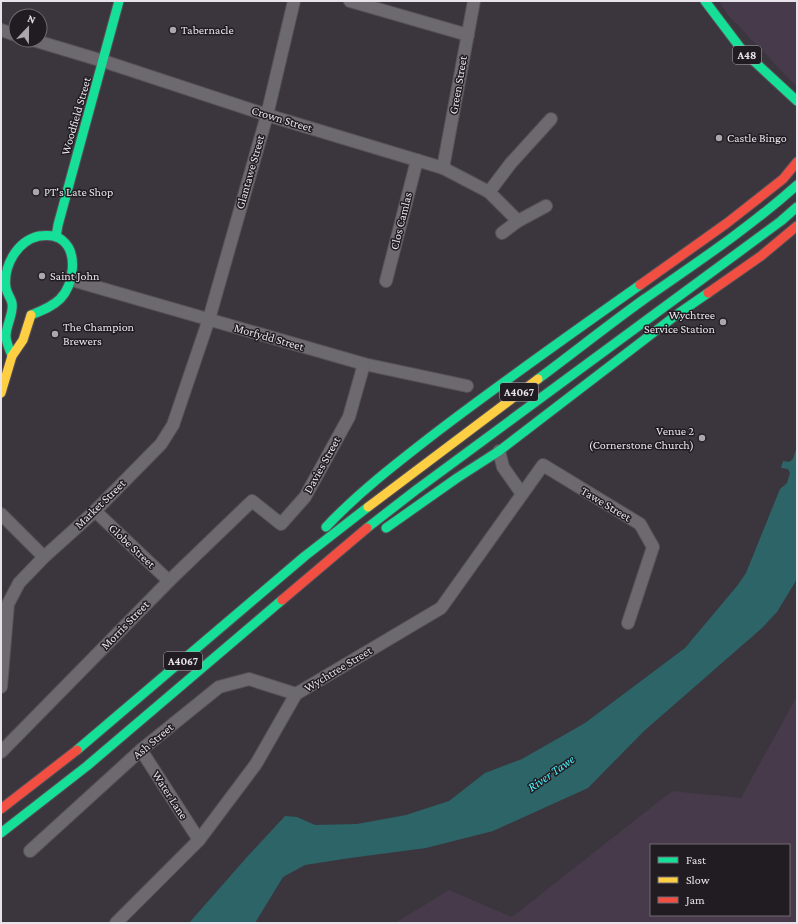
<svg xmlns="http://www.w3.org/2000/svg" width="798" height="924" viewBox="0 0 798 924" font-family="'Crimson Pro',serif">
<style>
.built{fill:#463a4b;fill-rule:evenodd}
.water{fill:#2c6467}
.lines{fill:none;stroke-linecap:round;stroke-linejoin:round}
.street-casing{stroke:#565258;stroke-width:14}
.fast-casing{stroke:#565258;stroke-width:11}
.slow-casing{stroke:#565258;stroke-width:11}
.jam-casing{stroke:#565258;stroke-width:11}
.street{stroke:#6c696f;stroke-width:12}
.fast{stroke:#16e098;stroke-width:9}
.slow{stroke:#ffcf43;stroke-width:9}
.jam{stroke:#f24e42;stroke-width:9}
.poi-dot{fill:#aba6ae;stroke:#201c22;stroke-width:1.5}
.labels{text-anchor:middle;dominant-baseline:central;stroke-width:3;stroke-linejoin:round;paint-order:stroke}
.shield{fill:#201c22;stroke:#aca7af;stroke-width:1}
.shield-label{font-size:11px;font-weight:bold;fill:#e8e2eb}
.poi-label{font-size:12px;fill:#e8e2eb;stroke:#201c22;text-anchor:start}
.street-label{font-size:12px;fill:#e8e2eb;stroke:#201c22}
.water-label{font-size:13px;font-style:italic;fill:#4cf2fb;stroke:#201c22}
</style>
<rect width="100%" height="100%" fill="#3b363d"/>
<g class="built">
<path d="M719 1H797V87L727 14Z"/>
<path d="M797 696V923H395L449 890 512 917 672 791 741 798ZM651 845H789V915H651Z"/>
</g>
<path class="water" d="M797 446V579L777 612 762 628 644 731 588 788 493 831 426 848 350 858 305 865 283 877 255 923H189L247 857 285 816 297 817 315 825 357 824 406 815 449 801 485 773 522 759 585 723 685 648 737 586 746 573 780 489 787 483 790 473 788 469 781 468 783 461 789 462 793 459Z"/>
<g class="lines">
<defs>
<g id="street">
<path d="M350 1 468 35"/>
<path d="M1 30 16 35"/>
<path d="M33 40 103 61 267 115 443 168 489 192 518 221"/>
<path d="M443 168 474 1"/>
<path d="M489 192 511 163 551 119"/>
<path d="M502 233 518 221 546 206"/>
<path d="M72 280 364 364 467 386"/>
<path d="M386 281 417 160"/>
<path d="M499 451 503 467 522 494"/>
<path d="M95 511 169 581"/>
<path d="M1 514 44 557"/>
<path d="M1 687 8 604 19 583 44 557 95 511 161 444 173 425 209 319 267 115 294 1"/>
<path d="M141 750 199 840"/>
<path d="M1 752 169 581 252 501 281 524 305 497 349 417 364 364"/>
<path d="M30 851 141 750 219 687 249 679 296 694"/>
<path d="M116 923 199 840 256 764 296 694 441 608 543 465 640 524 653 547 628 623"/>
</g>
<g id="fast">
<path d="M705 1 742 50 797 101"/>
<path d="M56 237 58 225 119 1"/>
<path d="M12 356C10 350 6 343 6 336 6 325 14 313 12 303 11 298 7 294 6 288 3 266 17 241 39 236 47 235 56 235 62 240 79 253 73 286 60 299 52 307 41 311 31 315"/>
<path d="M538 379C573 353 607 326 643 300 696 263 749 228 797 185"/>
<path d="M326 527C357 494 393 466 429 438 498 385 569 335 640 285"/>
<path d="M367 528 416 490 781 221 797 207"/>
<path d="M386 528 457 478 499 451 679 313 708 293"/>
<path d="M77 750 305 556 368 507"/>
<path d="M1 833 87 766 282 600"/>
</g>
<g id="slow">
<path d="M1 393 12 356 23 340 31 315"/>
<path d="M368 507 538 379"/>
</g>
<g id="jam">
<path d="M640 285 727 223 783 179 797 162"/>
<path d="M708 293 761 256 797 226"/>
<path d="M282 600 367 528"/>
<path d="M1 809 77 750"/>
</g>
</defs>
<use href="#street" class="street-casing"/>
<use href="#fast" class="fast-casing"/>
<use href="#slow" class="slow-casing"/>
<use href="#jam" class="jam-casing"/>
<use href="#street" class="street"/>
<use href="#fast" class="fast"/>
<use href="#slow" class="slow"/>
<use href="#jam" class="jam"/>
</g>
<g class="poi-dot">
<circle cx="173" cy="30" r="4"/>
<circle cx="719" cy="138" r="4"/>
<circle cx="36" cy="192" r="4"/>
<circle cx="42" cy="276" r="4"/>
<circle cx="723" cy="322" r="4"/>
<circle cx="55" cy="334" r="4"/>
<circle cx="702" cy="438" r="4"/>
</g>
<g class="labels">
<g class="shield">
<rect x="733" y="46" width="28" height="18" rx="3"/>
<rect x="500" y="383" width="38" height="18" rx="3"/>
<rect x="164" y="652" width="38" height="18" rx="3"/>
</g>
<g class="shield-label">
<text x="747" y="55">A48</text>
<text x="519" y="392">A4067</text>
<text x="183" y="661">A4067</text>
</g>
<g class="poi-label">
<text x="181" y="30">Tabernacle</text>
<text x="727" y="138">Castle Bingo</text>
<text x="44" y="192">PT's Late Shop</text>
<text x="50" y="276">Saint John</text>
<text x="715" y="315" text-anchor="end">Wychtree<tspan x="715" dy="14">Service Station</tspan></text>
<text x="63" y="327">The Champion<tspan x="63" dy="14">Brewers</tspan></text>
<text x="694" y="431" text-anchor="end">Venue 2<tspan x="694" dy="14">(Cornerstone Church)</tspan></text>
</g>
<g class="street-label">
<text transform="translate(458 85) rotate(-80)">Green Street</text>
<text transform="translate(76 116) rotate(-74)">Woodfield Street</text>
<text transform="translate(282 119) rotate(17)">Crown Street</text>
<text transform="translate(250 172) rotate(-74)">Glantawe Street</text>
<text transform="translate(401 221) rotate(-76)">Clos Camlas</text>
<text transform="translate(269 337) rotate(16)">Morfydd Street</text>
<text transform="translate(322 465) rotate(-61)">Davies Street</text>
<text transform="translate(100 504) rotate(-44)">Market Street</text>
<text transform="translate(606 504) rotate(31)">Tawe Street</text>
<text transform="translate(132 546) rotate(43)">Globe Street</text>
<text transform="translate(125 625) rotate(-46)">Morris Street</text>
<text transform="translate(338 669) rotate(-31)">Wychtree Street</text>
<text transform="translate(153 741) rotate(-40)">Ash Street</text>
<text transform="translate(170 795) rotate(57)">Water Lane</text>
</g>
<g class="water-label">
<text transform="translate(551 773) rotate(-35)">River Tawe</text>
</g>
</g>
<rect width="798" height="924" fill="none" stroke="#e8e2eb" stroke-width="4"/>
<rect x="650" y="844" width="140" height="72" fill="#201c22" stroke="#706b72"/>
<rect x="658" y="857" width="20" height="6" fill="#16e098" stroke="#706b72"/>
<text x="686" y="864" font-size="12" fill="#e8e2eb">Fast</text>
<rect x="658" y="877" width="20" height="6" fill="#ffcf43" stroke="#706b72"/>
<text x="686" y="884" font-size="12" fill="#e8e2eb">Slow</text>
<rect x="658" y="897" width="20" height="6" fill="#f24e42" stroke="#706b72"/>
<text x="686" y="904" font-size="12" fill="#e8e2eb">Jam</text>
<g transform="translate(28 28) rotate(22)"><circle r="19" fill="#201c22" stroke="#706b72"/>
<path d="M0-3L7 15L0 10L-7 15Z" fill="#aba6ae"/>
<text y="-6" font-size="11" font-weight="bold" text-anchor="middle" fill="#e8e2eb">N</text>
</g>
</svg>
